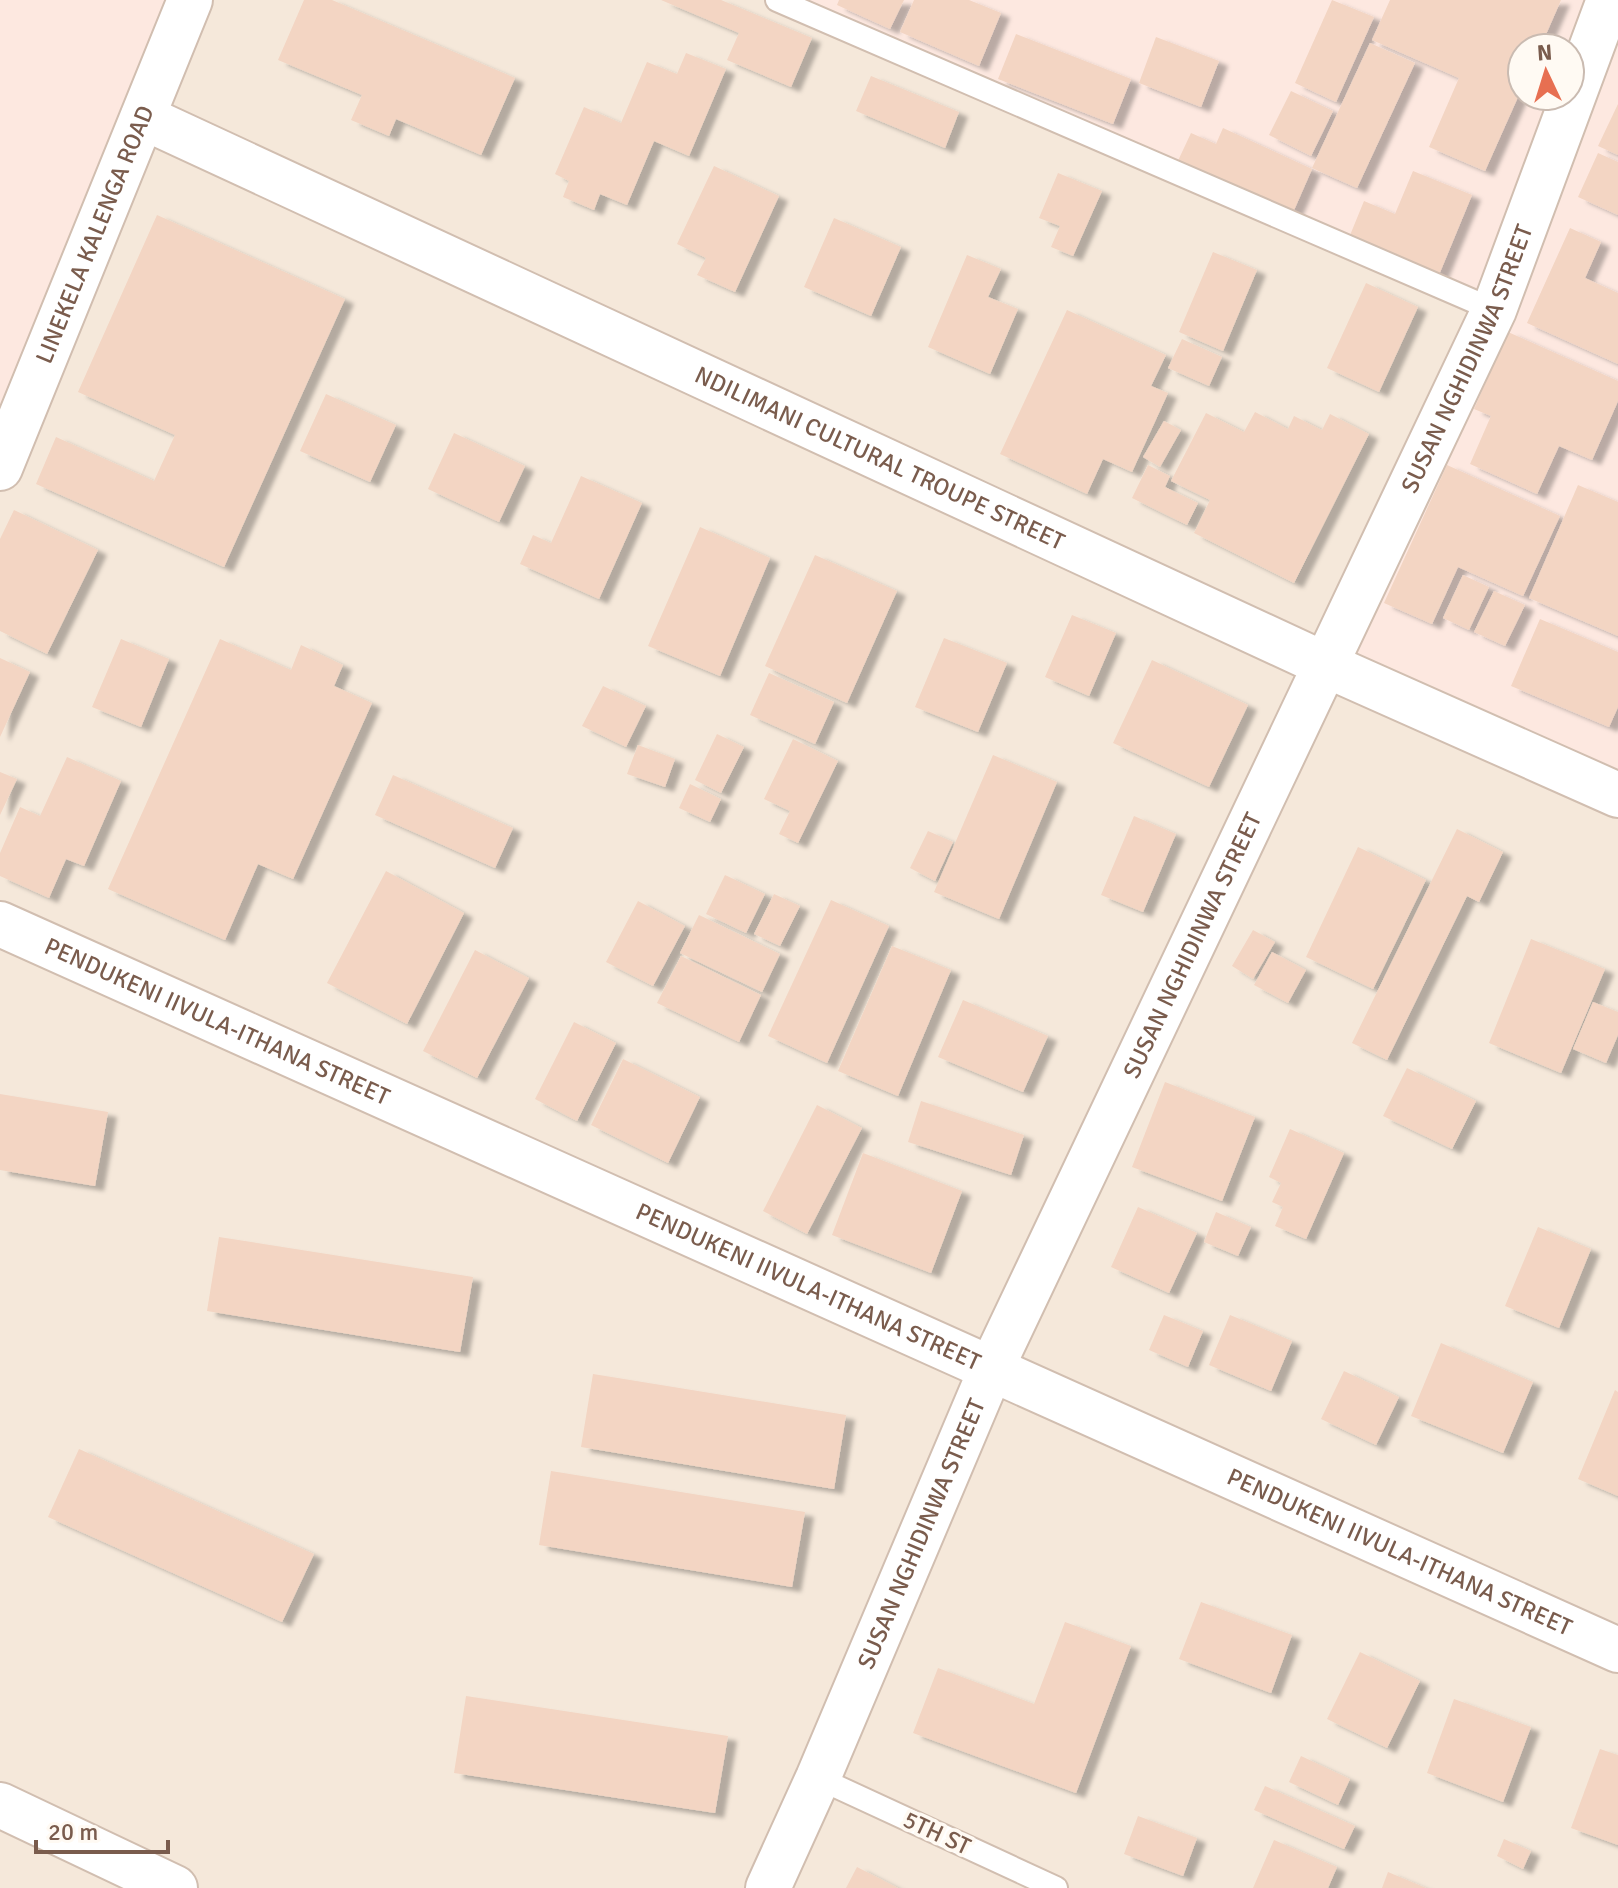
<svg xmlns="http://www.w3.org/2000/svg" width="1618" height="1888" viewBox="0 0 1618 1888" font-family="Signika,sans-serif">
<style>
.residential{fill:#f5e8da}
.commercial{fill:#fde8e0;fill-rule:evenodd}
.building{fill:#f3d5c3;filter:url(#shadow)}
.lines{fill:none;stroke-linecap:round;stroke-linejoin:round}
.lane-casing{stroke:#d1beb0;stroke-width:26}
.street-casing{stroke:#d1beb0;stroke-width:48}
.lane{stroke:#fff;stroke-width:22}
.street{stroke:#fff;stroke-width:44}
.labels{text-anchor:middle;dominant-baseline:central;stroke-width:7;stroke-linejoin:round;paint-order:stroke}
.street-label{font-size:24px;fill:#7a5c4d;stroke:#fffaf3}
</style>
<defs>
<filter id="shadow"><feDropShadow dx="9" dy="5" stdDeviation="2" flood-color="#0004"/></filter>
</defs>
<rect width="100%" height="100%" fill="#fdf6ec"/>
<path class="residential" d="M190 0H775L1478 305 1618 795V1888H0V468Z"/>
<g class="commercial">
<path d="M0 0H190L0 468Z"/>
<path d="M768 0H1618V795L1326 665 1473 311ZM1522 48H1570V96H1522Z"/>
</g>
<g class="building">
<path d="M304 0H332L515 78 481 155 396 119 389 136 351 120 362 95 278 60Z"/>
<path d="M661 0H721L812 38 791 87 727 60 739 33Z"/>
<path d="M839 0H904L890 29 837 5Z"/>
<path d="M914 0H969L1001 13 979 66 900 32Z"/>
<path d="M1332 0 1374 17 1336 102 1295 83Z"/>
<path d="M1390 0H1561L1540 48H1522V88L1485 171 1429 147 1459 78 1372 40Z"/>
<path d="M1016 34 1131 79 1113 124 998 79Z"/>
<path d="M1156 37 1219 61 1201 107 1139 83Z"/>
<path d="M1370 43 1415 63 1357 188 1312 168Z"/>
<path d="M686 53 726 69 689 156 654 141 627 205 600 194 594 210 563 197 569 181 555 174 584 107 621 123 647 62 677 74Z"/>
<path d="M871 76 959 112 945 148 856 111Z"/>
<path d="M1291 91 1333 111 1311 156 1269 135Z"/>
<path d="M1618 104V155L1598 146Z"/>
<path d="M1223 128 1312 169 1291 217 1176 165 1191 133 1216 144Z"/>
<path d="M1598 153 1618 162V215L1578 197Z"/>
<path d="M714 166 779 196 735 292 697 275 706 258 677 244Z"/>
<path d="M1413 171 1472 195 1436 282 1346 245 1364 201 1395 214Z"/>
<path d="M1058 173 1102 191 1073 256 1051 247 1060 226 1039 218Z"/>
<path d="M157 215 345 299 224 567 36 484 56 437 154 481 175 435 78 392Z"/>
<path d="M834 218 901 247 871 316 804 287Z"/>
<path d="M1570 228 1601 242 1585 278 1618 293V364L1527 323Z"/>
<path d="M1213 252 1257 270 1223 351 1179 332Z"/>
<path d="M967 255 1001 269 988 297 1018 309 990 374 928 347Z"/>
<path d="M1366 283 1418 307 1379 392 1327 368Z"/>
<path d="M1067 310 1166 355 1151 386 1168 393 1132 472 1103 459 1087 494 1000 454Z"/>
<path d="M1508 332 1618 381V401L1592 460 1559 446 1537 494 1470 464 1491 416 1474 409Z"/>
<path d="M1182 339 1222 357 1209 386 1168 368Z"/>
<path d="M326 394 396 425 370 482 300 451Z"/>
<path d="M1255 412 1288 429 1294 416 1322 430 1330 414 1369 434 1294 583 1194 533 1210 500 1171 481 1206 413 1244 432Z"/>
<path d="M1164 421 1181 430 1160 467 1143 457Z"/>
<path d="M454 433 525 466 499 522 428 489Z"/>
<path d="M1148 465 1170 476 1165 487 1198 503 1187 525 1132 498Z"/>
<path d="M1447 465 1560 516 1523 596 1458 567 1432 624 1384 603Z"/>
<path d="M581 476 642 503 599 599 520 564 533 535 551 543Z"/>
<path d="M1578 485 1618 502V636L1529 598Z"/>
<path d="M14 510 98 550 47 654 0 631V539Z"/>
<path d="M700 527 770 558 720 676 648 646Z"/>
<path d="M815 555 897 591 847 703 765 666Z"/>
<path d="M1463 575 1489 587 1469 630 1443 618Z"/>
<path d="M1494 591 1525 605 1505 646 1474 632Z"/>
<path d="M1072 615 1116 633 1089 696 1045 677Z"/>
<path d="M1540 619 1618 652V707L1609 727 1511 686Z"/>
<path d="M944 638 1007 663 978 732 915 707Z"/>
<path d="M121 639 169 659 141 727 92 707Z"/>
<path d="M220 639 291 670 301 645 343 665 334 686 372 703 293 879 258 864 225 940 108 889Z"/>
<path d="M0 658 30 672 0 737Z"/>
<path d="M1152 660 1248 705 1209 787 1113 743Z"/>
<path d="M769 673 834 702 815 744 750 715Z"/>
<path d="M603 686 646 706 626 747 582 726Z"/>
<path d="M717 734 744 747 721 793 695 780Z"/>
<path d="M793 739 838 761 798 843 779 834 790 811 764 799Z"/>
<path d="M638 745 675 759 665 787 627 774Z"/>
<path d="M993 755 1057 782 999 919 934 892Z"/>
<path d="M67 757 121 781 84 866 66 859 49 898 0 876V853L20 807 40 816Z"/>
<path d="M0 772 17 779 0 815Z"/>
<path d="M393 775 513 828 495 868 375 815Z"/>
<path d="M690 784 721 799 710 822 679 808Z"/>
<path d="M1134 816 1176 834 1143 912 1101 895Z"/>
<path d="M1457 829 1503 852 1479 902 1467 896 1387 1060 1352 1043Z"/>
<path d="M928 831 953 842 935 881 910 868Z"/>
<path d="M1358 847 1426 880 1373 989 1306 957Z"/>
<path d="M386 871 464 913 407 1024 327 983Z"/>
<path d="M725 875 765 894 746 933 706 914Z"/>
<path d="M774 894 800 906 780 946 754 934Z"/>
<path d="M831 900 889 926 827 1063 768 1036Z"/>
<path d="M638 901 685 926 653 986 606 962Z"/>
<path d="M699 915 780 954 762 992 680 953Z"/>
<path d="M1253 930 1275 942 1253 979 1232 966Z"/>
<path d="M1531 939 1605 969 1561 1073 1489 1043Z"/>
<path d="M892 946 951 970 898 1096 838 1071Z"/>
<path d="M475 950 529 978 477 1078 423 1051Z"/>
<path d="M1272 952 1306 970 1288 1003 1254 985Z"/>
<path d="M681 956 761 995 739 1042 657 1003Z"/>
<path d="M963 1000 1048 1036 1023 1092 938 1057Z"/>
<path d="M1593 1002 1618 1012V1035L1606 1063 1573 1049Z"/>
<path d="M574 1022 616 1043 577 1121 535 1099Z"/>
<path d="M623 1059 700 1097 668 1163 591 1125Z"/>
<path d="M1407 1068 1476 1101 1452 1149 1383 1116Z"/>
<path d="M1165 1082 1255 1117 1222 1201 1132 1167Z"/>
<path d="M0 1094 108 1112 95 1186 0 1170Z"/>
<path d="M921 1101 1024 1135 1011 1175 908 1142Z"/>
<path d="M817 1105 862 1128 807 1234 763 1211Z"/>
<path d="M1290 1129 1344 1153 1306 1239 1275 1226 1283 1207 1272 1202 1281 1183 1269 1177Z"/>
<path d="M863 1153 962 1191 931 1273 832 1235Z"/>
<path d="M1138 1207 1197 1233 1169 1293 1111 1267Z"/>
<path d="M1216 1212 1251 1227 1238 1256 1204 1242Z"/>
<path d="M1538 1227 1591 1249 1559 1328 1505 1306Z"/>
<path d="M219 1237 473 1277 460 1352 207 1311Z"/>
<path d="M1164 1315 1203 1331 1188 1367 1149 1350Z"/>
<path d="M1230 1315 1292 1341 1271 1391 1209 1365Z"/>
<path d="M1441 1343 1533 1382 1503 1453 1411 1416Z"/>
<path d="M1344 1371 1399 1397 1376 1445 1321 1419Z"/>
<path d="M593 1374 846 1415 834 1489 581 1447Z"/>
<path d="M1615 1390 1618 1392V1496L1578 1479Z"/>
<path d="M79 1449 314 1554 282 1622 48 1517Z"/>
<path d="M551 1471 805 1512 792 1587 539 1545Z"/>
<path d="M1201 1602 1292 1635 1271 1693 1179 1659Z"/>
<path d="M1065 1622 1131 1646 1076 1793 913 1733 938 1668 1034 1704Z"/>
<path d="M1360 1652 1420 1681 1387 1748 1327 1719Z"/>
<path d="M466 1696 728 1736 715 1813 454 1773Z"/>
<path d="M1454 1699 1531 1727 1503 1802 1427 1773Z"/>
<path d="M1600 1749 1618 1755V1845L1571 1828Z"/>
<path d="M1301 1756 1350 1779 1338 1805 1289 1782Z"/>
<path d="M1265 1786 1355 1826 1344 1849 1254 1810Z"/>
<path d="M1138 1816 1197 1838 1183 1876 1124 1854Z"/>
<path d="M1504 1839 1531 1851 1523 1869 1497 1856Z"/>
<path d="M1274 1840 1337 1867 1328 1888H1253Z"/>
<path d="M857 1867 898 1888H846Z"/>
<path d="M1388 1872 1426 1888H1382Z"/>
</g>
<g class="lines">
<defs>
<g id="lane">
<path d="M777 0 1494 310"/>
<path d="M818 1778 1056 1888"/>
</g>
<g id="street">
<path id="s1" d="M143 117 1326 665 1618 795"/>
<path id="s2" d="M0 468 190 0"/>
<path id="s3" d="M0 924 1618 1650"/>
<path d="M0 1805 175 1888"/>
<path id="s4" d="M768 1888 818 1778 992 1367 1494 310 1609 0"/>
</g>
</defs>
<use href="#lane" class="lane-casing"/>
<use href="#street" class="street-casing"/>
<use href="#lane" class="lane"/>
<use href="#street" class="street"/>
</g>
<g class="labels">
<g class="street-label">
<text stroke="none"><textPath href="#s2" startOffset="252">LINEKELA KALENGA ROAD</textPath></text>
<text stroke="none"><textPath href="#s4" startOffset="1682">SUSAN NGHIDINWA STREET</textPath></text>
<text stroke="none"><textPath href="#s1" startOffset="812">NDILIMANI CULTURAL TROUPE STREET</textPath></text>
<text stroke="none"><textPath href="#s4" startOffset="1034">SUSAN NGHIDINWA STREET</textPath></text>
<text stroke="none"><textPath href="#s3" startOffset="238">PENDUKENI IIVULA-ITHANA STREET</textPath></text>
<text stroke="none"><textPath href="#s3" startOffset="886">PENDUKENI IIVULA-ITHANA STREET</textPath></text>
<text stroke="none"><textPath href="#s4" startOffset="386">SUSAN NGHIDINWA STREET</textPath></text>
<text stroke="none"><textPath href="#s3" startOffset="1534">PENDUKENI IIVULA-ITHANA STREET</textPath></text>
<text transform="translate(937 1833) rotate(25)">5TH ST</text>
</g>
</g>
<g transform="translate(1546 72) rotate(356)"><circle r="38" fill="#fffaf3" stroke="#cabbb1" stroke-width="2"/>
<path d="M0-6L14 30L0 20L-14 30Z" fill="#e76f51"/>
<text y="-12" font-size="22" font-weight="bold" text-anchor="middle" fill="#7a5c4d">N</text>
</g>
<path d="M36 1840v12h132v-12" fill="none" stroke="#7a5c4d" stroke-width="4"/>
<text x="48" y="1840" font-size="24" fill="#7a5c4d" stroke="#fffaf3" stroke-width="6" paint-order="stroke">20 m</text>
</svg>
